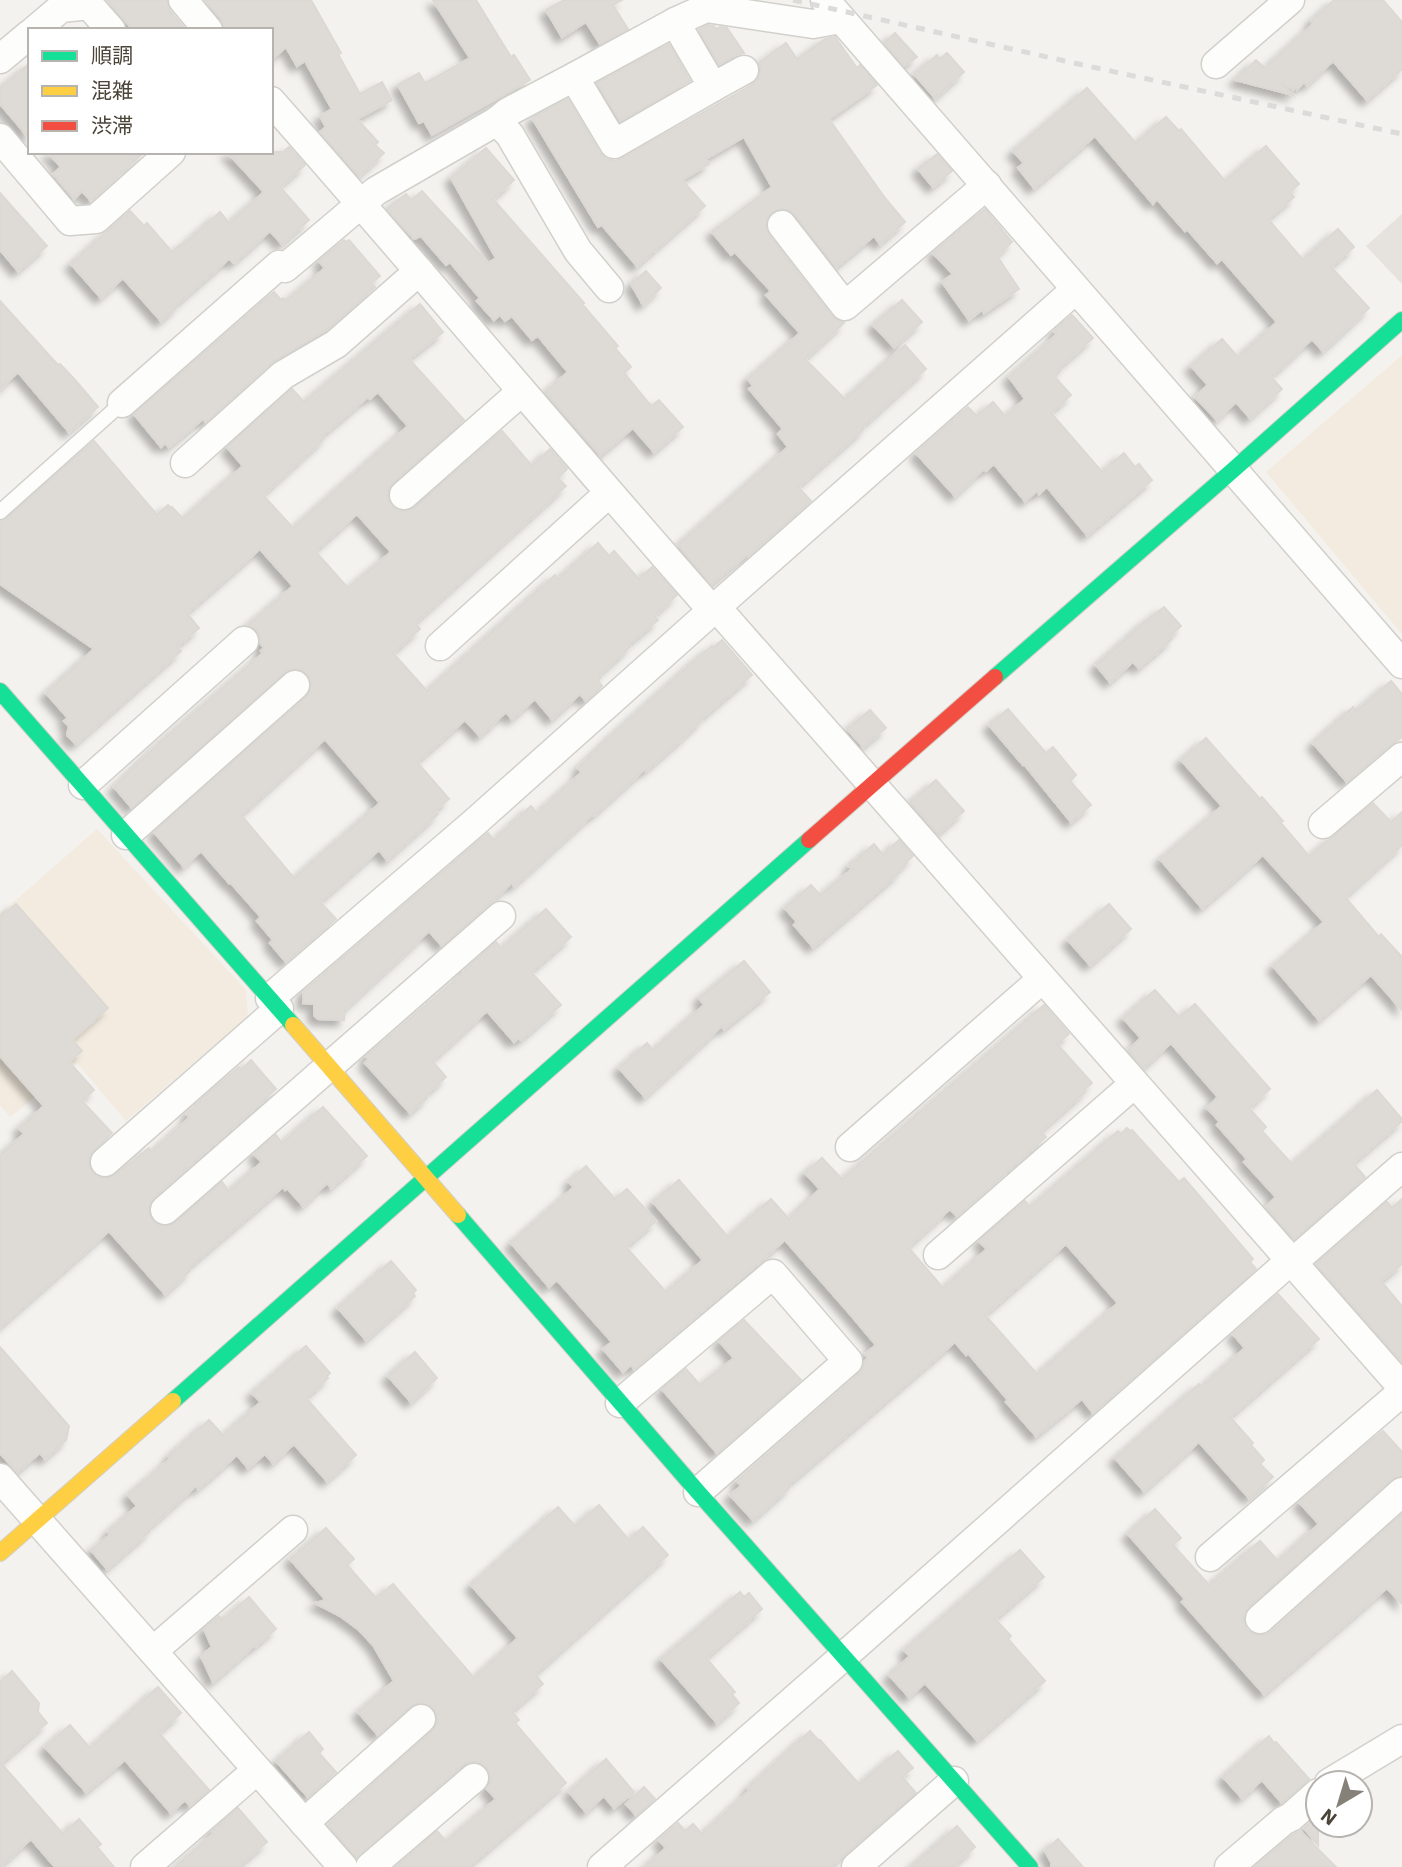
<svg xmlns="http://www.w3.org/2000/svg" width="1402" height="1867" viewBox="0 0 1402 1867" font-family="'IBM Plex Sans','Noto Sans JP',sans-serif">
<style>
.commercial{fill:#f3ebdf}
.parking{fill:#e6e3df}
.building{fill:#dedbd6;stroke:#dcd9d4;stroke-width:2;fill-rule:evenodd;filter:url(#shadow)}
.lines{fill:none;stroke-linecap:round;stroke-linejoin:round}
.lane-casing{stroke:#d2d0cb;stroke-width:17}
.street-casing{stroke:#d2d0cb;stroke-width:31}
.fast-casing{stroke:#d3cfc5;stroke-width:18}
.slow-casing{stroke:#d3cfc5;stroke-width:18}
.jam-casing{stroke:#d3cfc5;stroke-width:18}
.lane{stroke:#fdfdfc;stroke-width:14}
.street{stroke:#fdfdfc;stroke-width:28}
.fast{stroke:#16e098;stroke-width:16}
.slow{stroke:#ffcf43;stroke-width:16}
.jam{stroke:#f24e42;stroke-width:16}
.rail{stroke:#dbdbda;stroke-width:5;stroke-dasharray:9 9;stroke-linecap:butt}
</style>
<defs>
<filter id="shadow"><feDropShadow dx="-6" dy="6" stdDeviation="3.5" flood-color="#0004"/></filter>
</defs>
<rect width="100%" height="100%" fill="#f4f2ee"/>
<g class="commercial">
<path d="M1402 355V634L1266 472Z"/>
<path d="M97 829 246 990 248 1016 126 1121 77 1063 10 1117 0 1105V914Z"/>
</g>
<path class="parking" d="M1402 214V284L1366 246Z"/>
<g class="building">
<path d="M107 0H167L170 11 186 30H133Z"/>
<path d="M205 0H311L341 53 338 54 360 94 382 82 392 100 357 119 378 142 375 145 384 153 359 176 320 132 326 127 320 116 332 109 305 61 297 66 286 47 271 60V30H224L221 19Z"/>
<path d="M433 0H476L511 57 514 55 530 80 432 135 424 121 419 123 398 85 419 73 425 83 470 58Z"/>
<path d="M564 0H622L613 5 628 29 600 44 586 22 562 37 546 10Z"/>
<path d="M1334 0H1383L1402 22V69L1367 100 1333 61 1307 85 1304 82 1297 89 1296 87 1293 90 1290 87 1288 88 1283 83 1282 84 1293 95 1235 80 1256 60 1265 68 1313 24 1311 21Z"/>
<path d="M708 25 714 26 716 29 720 27 727 28 744 53 736 55 719 65 699 30Z"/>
<path d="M895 33 917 57 904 66 884 43Z"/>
<path d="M835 37 857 68 860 65 877 85 829 119 885 198 905 222 880 244 874 236 836 267 795 215 789 210 780 209 772 212 767 218 766 228 769 235 832 316 844 323 805 359 845 399 905 345 926 369 862 427 864 429 798 487 811 501 748 556 747 555 711 584 678 545 788 447 778 434 783 429 749 389 753 386 748 379 800 333 766 295 771 291 735 252 731 255 712 232 772 187 744 137 706 159 709 164 682 180 705 206 637 266 602 225 598 227 532 118 568 99 600 153 606 159 615 161 622 158 752 85 758 78 761 70 759 63 786 43 797 59 825 39Z"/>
<path d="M669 44 690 81 620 121 597 83Z"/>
<path d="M947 53 964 72 935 98 914 74 937 55 940 59Z"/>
<path d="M30 63V139L0 104V88Z"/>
<path d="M1087 88 1136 143 1166 117 1179 131 1181 129 1225 181 1266 146 1299 184 1290 192 1294 197 1268 219 1303 260 1338 229 1354 247 1331 267 1369 308 1323 351 1312 339 1271 377 1282 389 1250 418 1236 402 1217 420 1195 397 1208 385 1191 366 1222 339 1238 357 1277 322 1222 259 1217 263 1187 229 1185 231 1157 199 1153 204 1095 136 1034 188 1018 168 1024 163 1013 151Z"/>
<path d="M289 147 305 165 280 187 309 220 282 244 270 231 234 263 229 259 176 305 177 307 161 321 123 278 101 298 71 264 130 211 144 226 147 223 172 252 181 244 183 245 220 212 229 223 264 192 227 152H283Z"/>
<path d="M486 148 514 180 493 199 584 303 582 304 618 346 615 348 631 367 624 373 651 406 659 400 683 427 654 452 633 428 600 455 545 392 568 372 538 336 532 340 512 316 505 321 500 315 494 320 477 301 480 298 450 262 446 265 421 236 414 239 387 209 406 194 411 200 422 191 488 263 496 258 451 178Z"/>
<path d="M48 152H144L91 201 82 191 74 199 53 174 61 167Z"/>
<path d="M937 154 952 171 933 187 918 169Z"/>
<path d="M0 193 47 246 18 271 0 250Z"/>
<path d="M985 209 1012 242 997 256 1019 289 984 313 982 310 969 320 942 282 953 274 933 253Z"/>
<path d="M344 240 346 242 349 240 380 276 371 283 375 287 326 330 272 362 206 422 203 419 169 447 165 443 161 447 134 414 274 292 281 300 283 298 286 301 325 268 319 261Z"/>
<path d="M646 271 661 288 643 305 631 284Z"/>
<path d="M902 300 922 322 894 347 873 325Z"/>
<path d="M0 301 58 365 60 364 76 381 98 407 69 432 18 372 0 389Z"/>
<path d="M420 304 443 332 409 359 464 420 393 483 388 490V499L391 505 399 511H407L414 508 502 431 532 466 550 449 567 469 558 478 566 486 415 623 420 629 393 653 427 691 555 575 558 579 598 543 609 556 614 551 639 579 652 567 677 595 654 616 658 620 628 645 630 647 599 675 601 677 598 681 602 686 586 701 580 694 552 719 535 699 512 719 506 712 480 736 465 720 417 762 449 799 435 811 438 814 387 860 379 850 320 902 336 919 286 962 270 943 273 940 257 921 261 917 230 882 229 883 201 851 184 867 154 832 306 697 310 691 311 682 307 674 300 669H292L284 673 132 808 114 787 157 745 263 653 261 651 264 648 260 643V637L257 630 248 625 293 586 260 549 187 613 199 628 177 647 181 651 76 744 67 735 69 726 64 721 68 718 46 693 94 649 0 584V522L6 519 94 441 157 515 168 505 171 508 172 507 183 519 243 466 227 447 292 389 304 402ZM378 392 408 426 293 528 263 495 325 438 322 436 368 397 370 399ZM357 514 391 552 348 588 315 551ZM325 739 380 803 294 878 241 815Z"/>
<path d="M1072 315 1093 338 1059 368 1061 370 1055 377 1071 395 1051 413 1102 472 1124 453 1135 467 1139 464 1152 480 1087 535 1047 487 1039 494 1037 491 1025 501 994 464 986 471 984 469 955 496 916 453 968 407 977 416 993 402 1005 416 1025 399 1009 377 1057 334 1054 331Z"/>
<path d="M1164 607 1181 626 1170 636 1172 639 1139 668 1133 662 1110 682 1096 665 1143 623Z"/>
<path d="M722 640 752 675 700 720 701 721 680 741 646 771 645 769 594 815 593 814 514 886 512 883 442 946 429 931 345 1009 344 1020 318 1019 314 1015V1004L303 1003 304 991 488 833 494 840 531 806 537 813 582 772 578 768 613 734 695 660 712 646 713 648Z"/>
<path d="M1391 681 1402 694V737L1391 744 1347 782 1313 743 1353 707 1356 711Z"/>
<path d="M1008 709 1046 753 1053 747 1076 775 1070 781 1091 805 1071 822 1024 764 1023 765 989 725Z"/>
<path d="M870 710 886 728 863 747 847 729Z"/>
<path d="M1206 738 1260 799 1262 797 1283 821 1280 822 1309 856 1373 803 1391 822 1402 812V845L1345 897 1379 937 1381 934 1402 957V1010L1371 975 1319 1020 1273 966 1324 922 1263 855 1202 908 1160 859 1222 806 1181 760Z"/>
<path d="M936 780 964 811 938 834 910 802Z"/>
<path d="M899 840 913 856 906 862 907 863 898 871 899 873 813 947 794 925 797 922 785 908 811 885 820 895 852 869 849 866 874 844 883 855Z"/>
<path d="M16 904 108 1008 72 1040 82 1051 69 1062 94 1090 82 1101 112 1133 94 1150 90 1156 89 1166 93 1173 100 1178H109L116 1174 149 1148 152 1152 190 1117 187 1114 204 1097 239 1067 241 1070 251 1060 276 1089 154 1197 150 1204 149 1213 153 1221 160 1226H169L175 1223 222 1182 229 1191 262 1162 254 1154 276 1135 282 1143 323 1107 367 1156 331 1188 327 1183 303 1206 287 1188 285 1190 283 1187 188 1268 190 1271 165 1294 109 1231 0 1327V1155L24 1134 19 1128 44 1106 0 1056V918Z"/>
<path d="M1109 904 1131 929 1090 965 1068 940Z"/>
<path d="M546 909 571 937 531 972 561 1005 521 1040 518 1038 514 1042 487 1011 432 1061 446 1077 425 1096 427 1098 410 1113 365 1063 369 1059 366 1056 465 972 464 971 496 942 501 948Z"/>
<path d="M744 961 770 992 724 1029 722 1026 645 1097 619 1068 647 1043 653 1050 704 1005 699 998Z"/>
<path d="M1155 990 1179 1017 1195 1004 1270 1089 1249 1108 1266 1127 1262 1131 1292 1164 1377 1090 1402 1119V1121L1353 1163 1365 1177 1294 1239 1266 1207 1276 1197 1244 1162 1247 1159 1217 1125 1220 1122 1207 1108 1218 1097 1171 1043 1143 1068 1128 1050 1141 1038 1123 1018Z"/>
<path d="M1044 1005 1069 1034 1057 1044 1092 1083 1084 1090 1085 1092 1041 1131 1046 1137 1003 1174 1004 1175 957 1216 950 1209 908 1247 943 1288 987 1249 979 1241 1025 1201 1030 1207 1118 1131 1121 1134 1127 1128 1130 1131 1132 1130 1179 1182 1184 1178 1253 1259 1250 1262 1256 1269 1093 1413 1082 1399 1036 1436 1006 1402 1008 1400 968 1353 966 1355 955 1342 788 1485 790 1487 753 1520 730 1495 741 1486 737 1481 859 1374 863 1367 864 1362 868 1358 865 1354 876 1345 850 1314 785 1240 634 1369 631 1365 623 1372 603 1349 612 1342 557 1280 549 1287 511 1243 574 1187 569 1182 586 1166 615 1199 627 1189 656 1221 626 1247 666 1292 703 1260 653 1202 679 1180 728 1237 771 1199 789 1219 820 1189 805 1173 822 1158 842 1179ZM1066 1244 1118 1303 1037 1374 985 1315Z"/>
<path d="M1402 1199V1264L1381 1281 1402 1306V1362L1316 1264 1387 1202 1392 1208Z"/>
<path d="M391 1261 416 1290 413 1293 415 1296 366 1340 338 1308Z"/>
<path d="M1278 1294 1319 1339 1230 1417 1253 1443 1251 1445 1264 1460 1260 1464 1273 1477 1249 1498 1199 1442 1144 1491 1115 1458 1199 1384 1201 1387 1245 1348 1233 1334Z"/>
<path d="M744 1320 801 1380 717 1453 662 1389 686 1369 700 1385 734 1358 719 1341Z"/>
<path d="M306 1346 330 1373 326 1377 328 1378 306 1398 356 1455 327 1481 294 1444 273 1463 265 1454 248 1468 237 1455 198 1489 196 1486 148 1529 150 1531 107 1569 91 1550 111 1534 108 1532 137 1506 128 1495 171 1458 169 1456 209 1420 223 1435 261 1402 252 1393Z"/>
<path d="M0 1347 69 1426 66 1440 45 1459 40 1453 17 1472 0 1453Z"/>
<path d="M415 1352 437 1378 411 1402 388 1376Z"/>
<path d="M1383 1431 1402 1452V1476L1391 1480 1249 1607 1244 1613V1622L1247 1630 1254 1634 1263 1635 1271 1632 1402 1514V1604L1387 1588 1264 1694 1182 1602 1185 1599 1128 1534 1155 1509 1181 1538 1173 1545 1209 1585 1260 1541 1278 1561 1319 1524 1299 1502Z"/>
<path d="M599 1505 629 1540 643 1527 668 1555 535 1674 543 1684 512 1711 519 1720 515 1723 566 1783 468 1867H396L437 1831 446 1841 496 1799 486 1788 490 1783V1776L487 1768 479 1762H470L464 1764 357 1858 328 1825 432 1731 437 1724V1715L433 1708 427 1704 417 1703 410 1707 378 1735 358 1712 394 1681 373 1645 359 1630 340 1616 315 1603 326 1600 290 1559 326 1528 354 1559 347 1565 376 1598 393 1584 474 1678 518 1638 471 1585 558 1507 575 1526Z"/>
<path d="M1020 1550 1044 1577 995 1619 1011 1636 1008 1639 1045 1681 977 1740 925 1683 909 1697 889 1675 910 1656 904 1650Z"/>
<path d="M740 1592 744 1597 749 1593 762 1609 706 1658 735 1692 732 1694 739 1703 717 1723 661 1659Z"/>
<path d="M249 1597 276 1629 255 1647 254 1646 213 1682 201 1656 212 1647 204 1629 219 1616 222 1620Z"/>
<path d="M12 1671 39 1703 38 1712 47 1723 1 1763 63 1834 79 1819 101 1844 97 1847 114 1867H55L31 1839 0 1867V1682Z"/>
<path d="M158 1687 181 1713 159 1733 209 1790 190 1806 185 1800 171 1813 125 1760 86 1792 45 1747 70 1725 90 1748Z"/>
<path d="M810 1731 819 1741 820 1740 859 1784 898 1751 913 1768 902 1777 916 1793 830 1867H645L666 1848 659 1840 678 1823 685 1831 693 1824 702 1834 750 1790 748 1788Z"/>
<path d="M309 1732 323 1749 319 1753 336 1772 308 1797 276 1761Z"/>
<path d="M1269 1736 1274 1743 1276 1742 1309 1779 1282 1803 1262 1780 1242 1798 1223 1777Z"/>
<path d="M606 1759 634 1792 614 1808 604 1796 586 1812 569 1792Z"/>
<path d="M644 1787 655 1799 636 1815 626 1804Z"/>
<path d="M238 1808 267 1842 238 1867H175L214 1833 212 1831Z"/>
<path d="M1318 1815V1845L1304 1828Z"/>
<path d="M957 1826 975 1847 953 1867H911Z"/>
<path d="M1300 1831 1336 1867H1255L1292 1835Z"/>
<path d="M1058 1839 1083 1867H1051V1862L1045 1851Z"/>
</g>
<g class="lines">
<defs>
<path id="lane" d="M0 512 122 403"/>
<g id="street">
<path d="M183 0 208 30"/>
<path d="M825 0 1402 664"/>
<path d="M675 22 706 8 813 24 841 19"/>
<path d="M35 30 61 8 89 5 111 30"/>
<path d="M0 59 30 34"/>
<path d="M1216 64 1290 0"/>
<path d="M713 87 744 70"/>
<path d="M271 101C420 270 564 442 712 610"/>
<path d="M497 121 510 135 578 251 609 288"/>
<path d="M0 138 70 221 96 219 171 152"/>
<path d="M782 225 845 306 987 185"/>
<path d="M122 403 279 265 285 268 376 191 497 121 508 112 574 77 675 22 713 87 614 144 574 77"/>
<path d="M185 463 283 375 336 344 419 271"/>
<path d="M404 495 521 392"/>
<path d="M716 607 1402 1387"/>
<path d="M440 646 609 493"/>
<path d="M83 785 244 641"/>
<path d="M1323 824 1402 757"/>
<path d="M126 835 295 685"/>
<path d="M270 998 474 823 716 607 1075 290"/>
<path d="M850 1147 1042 979"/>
<path d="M105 1162 279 1009"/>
<path d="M165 1210 501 916"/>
<path d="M938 1255 1134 1084"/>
<path d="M1292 1263 1402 1167"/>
<path d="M620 1403 773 1274 848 1361 698 1492"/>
<path d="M0 1478 343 1867"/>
<path d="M1210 1557 1402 1392"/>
<path d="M1260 1619 1402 1492"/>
<path d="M153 1651 293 1530"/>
<path d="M1329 1783 1402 1739"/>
<path d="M304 1823 421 1719"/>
<path d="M145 1867 257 1770"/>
<path d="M370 1867 474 1778"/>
<path d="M602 1867 844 1656 1290 1261"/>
<path d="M856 1867 954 1781"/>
<path d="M1229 1867 1283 1821 1291 1817 1318 1793"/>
</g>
<g id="fast">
<path d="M995 677 1232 471 1402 320"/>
<path d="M0 691 293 1025"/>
<path d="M458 1215 698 1492 1030 1867"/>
<path d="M173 1401 809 840"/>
</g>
<g id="slow">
<path d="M293 1025 458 1215"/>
<path d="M0 1553 173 1401"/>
</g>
<path id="jam" d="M809 840 995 677"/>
</defs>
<use href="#lane" class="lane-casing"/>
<use href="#street" class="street-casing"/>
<use href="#fast" class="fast-casing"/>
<use href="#slow" class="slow-casing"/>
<use href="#jam" class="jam-casing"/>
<use href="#lane" class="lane"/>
<use href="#street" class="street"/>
<use href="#fast" class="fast"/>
<use href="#slow" class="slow"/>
<use href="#jam" class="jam"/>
<path class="rail" d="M793 0 1083 65 1402 134"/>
</g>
<rect x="28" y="28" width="245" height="126" fill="#ffffff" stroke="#b7b4b0" stroke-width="2"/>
<rect x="42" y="51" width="35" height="10" fill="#16e098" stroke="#b7b4b0" stroke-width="2"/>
<text x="91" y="63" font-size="21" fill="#4b4439">順調</text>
<rect x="42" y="86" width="35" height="10" fill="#ffcf43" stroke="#b7b4b0" stroke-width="2"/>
<text x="91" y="98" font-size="21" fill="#4b4439">混雑</text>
<rect x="42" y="121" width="35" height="10" fill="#f24e42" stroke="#b7b4b0" stroke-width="2"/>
<text x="91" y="133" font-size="21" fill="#4b4439">渋滞</text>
<g transform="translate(1339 1804) rotate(218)"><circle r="33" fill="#ffffff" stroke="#b7b4b0" stroke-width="2"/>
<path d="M0-5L12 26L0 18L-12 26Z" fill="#868178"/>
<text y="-10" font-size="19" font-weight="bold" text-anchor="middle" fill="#4b4439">N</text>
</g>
</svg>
